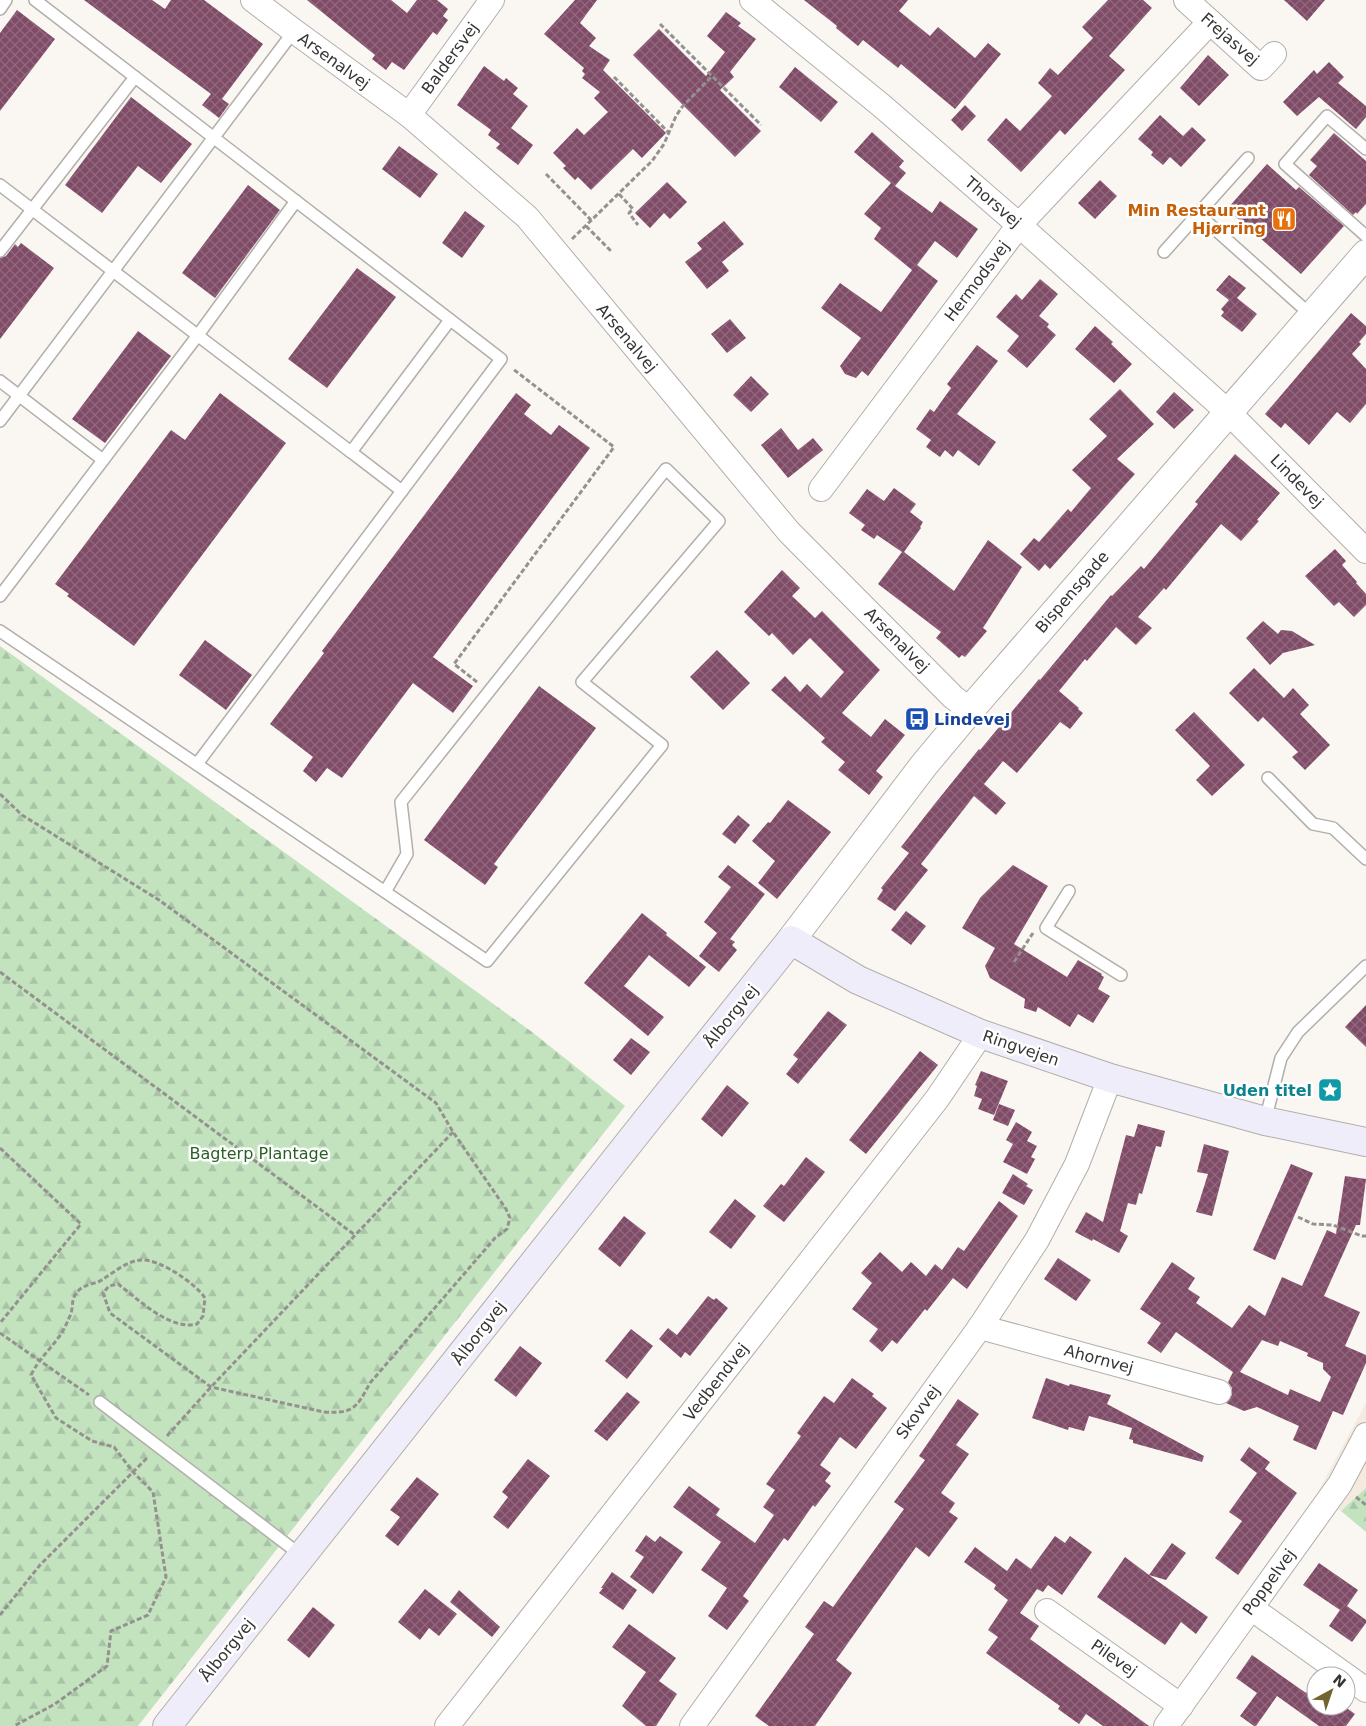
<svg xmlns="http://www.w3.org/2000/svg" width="1366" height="1726" viewBox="0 0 1366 1726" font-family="'DejaVu Sans',sans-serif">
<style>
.built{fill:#f5eae0}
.forest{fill:url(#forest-firs)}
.building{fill:url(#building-cross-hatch);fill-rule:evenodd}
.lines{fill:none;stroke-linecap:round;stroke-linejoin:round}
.service-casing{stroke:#b2aeaa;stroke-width:14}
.minor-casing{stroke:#b2aeaa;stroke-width:26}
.tertiary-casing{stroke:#b2aeaa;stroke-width:30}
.secondary-casing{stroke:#b2aeaa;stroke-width:30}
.path{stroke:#94918e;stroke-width:3;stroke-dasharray:5 2.5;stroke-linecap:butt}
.service{stroke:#fff;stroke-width:11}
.minor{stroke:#fff;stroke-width:24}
.tertiary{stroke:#fff;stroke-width:28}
.secondary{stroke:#f0edfb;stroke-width:28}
.labels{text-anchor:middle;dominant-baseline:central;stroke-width:5;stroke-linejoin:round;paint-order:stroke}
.street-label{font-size:16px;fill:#373534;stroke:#fff}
.food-label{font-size:16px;font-weight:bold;fill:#c56008;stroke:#fff;text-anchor:end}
.transit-label{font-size:16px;font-weight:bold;fill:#164399;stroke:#fff;text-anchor:start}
.culture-label{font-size:16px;font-weight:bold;fill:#0d838f;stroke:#fff;text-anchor:end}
.park-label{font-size:16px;fill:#296124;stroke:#fff}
</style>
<defs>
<pattern id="forest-firs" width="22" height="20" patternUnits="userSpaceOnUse" patternTransform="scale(1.25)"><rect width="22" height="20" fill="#c3e3bf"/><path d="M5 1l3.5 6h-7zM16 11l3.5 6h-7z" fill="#a8c3a5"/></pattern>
<pattern id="building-cross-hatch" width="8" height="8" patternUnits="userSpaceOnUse" patternTransform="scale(1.25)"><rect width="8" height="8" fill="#804b67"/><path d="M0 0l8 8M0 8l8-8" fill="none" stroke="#91697e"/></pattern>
</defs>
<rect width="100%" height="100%" fill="#faf6f2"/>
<path class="built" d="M1366 1403V1488L1341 1511 1318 1492Z"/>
<g class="forest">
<path d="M0 646 532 1032 625 1106 138 1726H0Z"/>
<path d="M1366 1488V1532L1341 1511Z"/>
</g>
<g class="building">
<path d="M84 0H152L165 9 171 0H204L263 44 222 99 229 104 219 118 202 105 211 94Z"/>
<path d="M307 0H391L407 13 417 0H437L448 9 443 16 448 20 437 35 433 32 404 70 392 62 386 70 372 59 375 55Z"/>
<path d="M575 0H597L580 23 596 38 589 46 610 60 603 70 666 133 642 158 633 149 591 190 578 177 575 180 563 168 566 166 553 153 577 128 584 135 608 112 594 98 600 92 582 78 585 74 582 71 584 68 544 34Z"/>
<path d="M804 0H908L899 11 930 36 938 27 975 58 988 43 1001 54 955 109 901 64 898 68 863 40 858 46 836 28 837 26Z"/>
<path d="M1108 0H1143L1152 8 1109 56 1125 70 1065 135 1060 130 1021 172 987 140 1006 118 1020 131 1052 96 1038 83 1050 68 1058 75 1093 38 1082 27Z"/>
<path d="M1284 0H1325L1307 21Z"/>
<path d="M17 10 55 39 0 111V33Z"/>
<path d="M726 12 741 23 738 26 756 39 730 72 734 77 720 90 761 131 735 157 633 55 659 29 706 76 725 52 707 36Z"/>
<path d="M1208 55 1229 75 1199 106 1180 88Z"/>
<path d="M1329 62 1344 77 1338 83 1366 106V117L1356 129 1319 97 1297 116 1283 102 1314 70 1317 74Z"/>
<path d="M484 66 504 81 506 78 518 88 513 94 528 106 511 128 533 145 518 165 496 148 500 144 488 135 491 130 457 105Z"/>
<path d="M795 67 838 102 821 122 779 87Z"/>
<path d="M131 97 192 144 161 183 138 166 102 213 65 185Z"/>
<path d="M965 105 976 116 962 131 951 120Z"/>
<path d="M1160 115 1183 136 1192 127 1206 140 1181 167 1170 157 1163 165 1151 155 1153 152 1138 139Z"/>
<path d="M872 132 904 161 899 167 906 173 895 186 932 213 940 201 978 229 957 258 935 241 917 265 938 281 868 376 862 371 856 378 845 374 840 366 861 338 821 308 840 283 881 312 912 270 874 239 881 228 864 214 891 183 854 152Z"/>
<path d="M1334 133 1366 161V204L1357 214 1356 212 1353 215 1309 175 1317 166 1310 160Z"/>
<path d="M399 146 438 174 420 198 382 169Z"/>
<path d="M1267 164 1296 190 1299 187 1344 226 1301 274 1227 209Z"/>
<path d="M1100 180 1117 196 1095 219 1078 203Z"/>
<path d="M667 182 687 202 670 219 664 213 650 228 635 213Z"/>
<path d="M248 185 280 210 215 298 182 273Z"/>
<path d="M465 211 485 226 462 258 442 243Z"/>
<path d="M724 221 744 244 722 262 729 271 707 289 685 262 702 249 697 243Z"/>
<path d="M21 243 54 268 0 339V258L6 256 15 244 18 247Z"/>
<path d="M357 268 396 297 327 388 288 359Z"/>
<path d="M1229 275 1246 288 1237 298 1257 314 1242 332 1221 316 1224 312 1221 309 1229 300 1216 290Z"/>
<path d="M1040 279 1058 294 1039 316 1049 324 1047 327 1056 335 1027 368 1007 351 1019 336 996 317 1016 294 1022 300Z"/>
<path d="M1351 313 1366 326V334L1359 342 1361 344 1352 354 1366 369V404L1350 423 1337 412 1309 445 1285 423 1281 428 1265 414Z"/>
<path d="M730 319 746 338 727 353 711 334Z"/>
<path d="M1095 326 1113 342 1111 344 1132 364 1114 383 1075 349Z"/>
<path d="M138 331 171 356 105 443 72 419Z"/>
<path d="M977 345 998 361 957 414 996 442 979 466 958 450 953 457 945 450 940 457 926 447 931 440 916 429 930 409 934 412 951 388 947 384Z"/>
<path d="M751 376 769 394 751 412 733 395Z"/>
<path d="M1120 389 1154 424 1117 459 1135 474 1050 569 1045 564 1039 571 1020 554 1034 538 1039 542 1068 509 1071 512 1091 488 1072 470 1107 436 1089 419Z"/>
<path d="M1174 392 1194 410 1174 429 1156 412Z"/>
<path d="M220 393 286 443 134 646 67 596 69 594 55 584 171 430 185 440Z"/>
<path d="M516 393 531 405 524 414 551 435 559 425 590 448 433 657 473 686 453 713 413 683 342 778 327 768 316 782 303 771 313 757 270 724 324 653 322 651Z"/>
<path d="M781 428 798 450 813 438 823 450 788 478 761 445Z"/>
<path d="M1235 454 1280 493 1257 520 1259 521 1241 541 1221 524 1166 590 1164 588 1138 617 1152 628 1136 645 1116 627 1087 661 1085 659 1059 691 1079 708 1078 709 1083 713 1070 729 1060 722 1017 773 1003 761 984 784 1006 803 996 815 974 796 921 864 928 870 895 911 877 899 883 890 881 888 909 853 901 847 933 806 979 749 980 750 1039 679 1040 680 1111 595 1112 596 1141 566 1144 569 1198 504 1195 502Z"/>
<path d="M894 488 916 504 910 512 923 522 920 527 921 528 904 552 954 591 988 540 1022 567 983 628 987 631 965 657 962 655 959 658 936 638 941 632 878 584 902 552 877 535 874 539 861 530 865 525 849 513 867 489 884 501Z"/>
<path d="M1335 549 1346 561 1342 565 1357 582 1356 583 1366 594V605L1354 617 1339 602 1334 606 1305 576Z"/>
<path d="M782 570 800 588 792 596 815 618 822 611 880 670 842 713 871 737 885 719 905 735 876 771 883 777 869 795 838 770 845 762 821 742 825 738 771 690 785 676 800 692 807 684 821 698 844 672 810 638 793 655 772 633 769 636 744 612Z"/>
<path d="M1263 621 1278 634 1281 630 1292 631 1315 645 1283 653 1270 665 1246 638Z"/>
<path d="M205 640 252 675 226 710 179 675Z"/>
<path d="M717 650 750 683 723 710 690 677Z"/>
<path d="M1254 668 1284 698 1293 688 1309 705 1300 714 1330 745 1305 770 1292 757 1298 752 1263 717 1258 722 1229 693Z"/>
<path d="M539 686 596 728 494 864 498 867 485 885 424 840Z"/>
<path d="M1194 712 1245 765 1212 796 1196 780 1210 766 1175 730Z"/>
<path d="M788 800 831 832 777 899 758 883 775 861 752 841 768 822 770 823Z"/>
<path d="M738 815 750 825 735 844 722 834Z"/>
<path d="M728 865 765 894 730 939 735 942 732 945 737 950 719 972 699 956 717 933 704 922 731 887 718 877Z"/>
<path d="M1013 865 1048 886 1014 944 1067 977 1078 960 1102 974 1101 975 1104 977 1098 989 1110 996 1093 1023 1078 1014 1070 1027 1038 1007 1036 1012 1024 1008 1025 999 990 978 985 966 995 948 962 928 980 898Z"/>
<path d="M906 911 926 926 911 945 891 930Z"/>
<path d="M642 913 667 933 666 935 706 967 689 987 649 955 624 986 664 1017 648 1036 584 983Z"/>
<path d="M1366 1005V1047L1345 1027Z"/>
<path d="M828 1011 847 1025 798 1084 786 1074 798 1059 793 1055Z"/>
<path d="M631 1038 650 1052 631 1075 613 1060Z"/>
<path d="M920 1051 938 1065 866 1154 849 1140Z"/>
<path d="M981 1071 1008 1081 994 1115 978 1109 982 1099 974 1096 977 1086 975 1085Z"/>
<path d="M727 1085 749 1103 722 1137 701 1119Z"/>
<path d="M999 1104 1015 1110 1008 1126 993 1120Z"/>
<path d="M1016 1122 1032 1132 1027 1141 1037 1146 1031 1157 1035 1159 1027 1174 1003 1162 1013 1144 1006 1140Z"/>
<path d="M1138 1124 1165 1131 1161 1147 1156 1146 1142 1194 1139 1193 1136 1205 1128 1203 1120 1231 1128 1236 1119 1253 1093 1239 1092 1241 1075 1232 1086 1212 1103 1222 1126 1135 1134 1137Z"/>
<path d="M1204 1144 1229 1151 1212 1216 1196 1212 1208 1174 1197 1172Z"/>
<path d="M806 1157 825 1172 784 1222 763 1206 781 1184 784 1186Z"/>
<path d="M1291 1164 1313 1173 1275 1260 1253 1250Z"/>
<path d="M1013 1174 1028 1184 1026 1186 1033 1190 1024 1205 1002 1193Z"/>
<path d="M1345 1176 1366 1179 1360 1225H1356L1324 1296 1360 1312 1345 1346 1366 1355V1363L1343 1415 1333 1411 1316 1450 1293 1440 1299 1426 1257 1407 1244 1411 1226 1403 1232 1395V1388L1228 1382 1233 1372 1176 1332 1161 1353 1147 1343 1161 1323 1140 1309 1172 1262 1195 1278 1188 1289 1200 1297 1196 1303 1232 1328 1249 1305 1265 1316 1282 1277 1302 1286 1327 1230 1336 1234ZM1262 1340 1278 1346 1280 1341 1308 1353 1307 1356 1323 1363V1369L1331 1377 1320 1402 1290 1389 1288 1395 1240 1372Z"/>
<path d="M735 1199 756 1216 731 1249 709 1232Z"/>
<path d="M999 1201 1018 1216 967 1289 953 1278 927 1311 925 1309 897 1344 892 1340 882 1352 869 1341 878 1329 852 1309 872 1283 861 1273 880 1252 902 1272 911 1262 926 1276 935 1264 942 1270 958 1247 964 1251Z"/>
<path d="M624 1216 646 1233 620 1267 598 1249Z"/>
<path d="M1058 1258 1091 1280 1076 1301 1044 1279Z"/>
<path d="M708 1296 714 1300 716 1298 728 1308 690 1356 685 1352 681 1358 659 1339 668 1328 677 1335Z"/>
<path d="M631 1329 653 1346 627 1379 605 1361Z"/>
<path d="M520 1346 542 1363 516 1397 494 1380Z"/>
<path d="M852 1378 874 1394 872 1396 887 1408 856 1449 840 1437 820 1465 831 1473 825 1481 831 1486 815 1507 813 1505 788 1541 784 1538 743 1596 749 1601 727 1630 708 1616 727 1588 701 1570 721 1542 673 1507 689 1486 720 1509 716 1515 755 1543 774 1515 763 1507 775 1490 766 1484 801 1436 797 1433 824 1396 834 1403Z"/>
<path d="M1046 1378 1069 1386 1070 1384 1111 1395 1107 1404 1204 1456 1202 1462 1133 1443V1440L1129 1439 1132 1428 1089 1416 1084 1431 1069 1427 1068 1430 1032 1418Z"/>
<path d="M627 1392 640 1402 607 1441 594 1431Z"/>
<path d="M958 1399 979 1414 956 1445 969 1454 941 1493 955 1503 949 1512 958 1518 929 1557 916 1547 836 1660 852 1673 815 1726H769L755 1716 814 1634 805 1627 824 1601 833 1607 904 1509 894 1502 925 1460 919 1456Z"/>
<path d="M1249 1447 1270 1462 1265 1469 1297 1493 1238 1575 1215 1558 1242 1521 1229 1512 1257 1473 1240 1460Z"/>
<path d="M528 1459 550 1476 508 1529 493 1517 508 1497 502 1492Z"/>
<path d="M417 1477 439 1494 398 1546 385 1536 400 1517 390 1510Z"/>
<path d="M646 1535 655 1542 660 1536 683 1552 653 1594 630 1577 644 1557 635 1551Z"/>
<path d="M1055 1536 1065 1543 1070 1536 1092 1552 1062 1595 1048 1585 1043 1592 1037 1589 1020 1613 1039 1626 1030 1639 1149 1726H1103L1086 1714 1079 1724 1058 1709 1060 1706 986 1653 998 1637 988 1630 1008 1600 994 1589 996 1585 964 1562 975 1547 1007 1571 1016 1558 1031 1569Z"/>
<path d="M1172 1543 1186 1553 1166 1580 1149 1575 1208 1617 1196 1634 1181 1622 1165 1645 1097 1597 1125 1557 1149 1575Z"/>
<path d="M1319 1563 1358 1590 1347 1606 1366 1620V1623L1352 1642 1329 1626 1340 1610 1303 1585Z"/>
<path d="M612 1572 637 1590 623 1610 599 1593 603 1588H601Z"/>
<path d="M425 1589 457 1614 439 1636 429 1628 420 1640 398 1622Z"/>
<path d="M459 1590 500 1627 492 1637 450 1602Z"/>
<path d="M313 1607 335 1625 309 1658 287 1640Z"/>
<path d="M629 1624 676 1658 659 1681 677 1694 656 1726H646L622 1706 646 1672 612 1647Z"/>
<path d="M1252 1655 1306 1693 1316 1679V1706H1344L1355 1714 1346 1726H1319L1277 1696 1256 1726H1254L1240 1716 1257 1693 1236 1678Z"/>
</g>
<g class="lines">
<defs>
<g id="service">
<path d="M35 0 501 359 197 764"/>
<path d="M0 9 6 0"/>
<path d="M1366 149 1327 116 1285 164 1366 236"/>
<path d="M0 185 351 452 450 320"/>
<path d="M1198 214 1312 316"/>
<path d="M0 251 135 77"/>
<path d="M1164 252 1248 158"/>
<path d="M0 381 103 460"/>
<path d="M0 421 294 31"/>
<path d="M351 452 402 491"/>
<path d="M0 596 198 335 296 201"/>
<path d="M0 631C163 741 325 851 487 961L662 745 582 682 719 521 666 469 401 802 407 854 385 892"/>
<path d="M1268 778 1313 824 1333 828 1366 859"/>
<path d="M1069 891 1046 928 1121 975"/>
<path d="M1265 1121 1281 1058 1298 1032 1366 966"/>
<path d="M100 1402 302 1556"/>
</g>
<g id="minor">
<path d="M253 0 294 31 409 115 527 217 789 532 953 697 970 710"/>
<path d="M752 0 882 106 1019 225 1228 412 1366 551"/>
<path d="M1186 0 1261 68 1274 54"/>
<path d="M409 115 492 0"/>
<path d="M821 489 1019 225 1210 22"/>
<path d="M980 1327 1219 1392"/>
<path d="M1251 1608 1366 1690"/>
<path d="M1047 1611 1181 1706"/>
<path d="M447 1726 937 1099 981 1034"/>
<path d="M692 1726 980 1327 1037 1240 1077 1164 1110 1078"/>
<path d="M1166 1726 1340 1484 1366 1435"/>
</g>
<path id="tertiary" d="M791 940 924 765 970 710 1366 254"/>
<path id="secondary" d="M167 1726 647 1120 791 940 858 980 981 1034 1110 1078 1265 1121 1366 1142"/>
</defs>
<use href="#service" class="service-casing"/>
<use href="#minor" class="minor-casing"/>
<use href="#tertiary" class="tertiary-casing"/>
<use href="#secondary" class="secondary-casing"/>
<g class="path">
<path d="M660 24 761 125"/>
<path d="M614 77 669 133"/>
<path d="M546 174 591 220"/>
<path d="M619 194 633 209 629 213 638 225"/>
<path d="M586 226 611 251"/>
<path d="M572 239 652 161 664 144 676 116 682 107 712 76"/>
<path d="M477 682 454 664 614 447 513 369"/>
<path d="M0 794 22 815 159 900 436 1103 453 1132 506 1209 510 1218 507 1229 495 1238 370 1383C357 1407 354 1414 324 1412L211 1387 110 1313 103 1293 109 1286 118 1284C138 1299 170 1331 197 1324L203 1316 205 1298C195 1283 160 1259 141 1260 126 1261 112 1274 100 1281 93 1284 84 1285 79 1290 69 1300 75 1307 69 1318 66 1325 63 1332 58 1338 48 1352 39 1359 31 1375L56 1418 92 1441 114 1447 133 1472 153 1492 166 1577 148 1615 111 1631 107 1666 55 1704 14 1726"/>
<path d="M1014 962 1033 933"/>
<path d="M0 972 355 1235"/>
<path d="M0 1148 81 1224 0 1323"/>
<path d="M1298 1217 1313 1224 1333 1225 1362 1236H1366"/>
<path d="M0 1333 89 1395"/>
<path d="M167 1436 211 1387 453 1132"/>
<path d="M1356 1497 1366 1505"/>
<path d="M0 1615 40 1565 148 1457"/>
</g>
<use href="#service" class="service"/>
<use href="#minor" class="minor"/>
<use href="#tertiary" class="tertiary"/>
<use href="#secondary" class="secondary"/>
</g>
<defs>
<symbol id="restaurant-square" viewBox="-11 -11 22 22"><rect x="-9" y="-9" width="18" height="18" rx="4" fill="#e8710a" stroke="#fff"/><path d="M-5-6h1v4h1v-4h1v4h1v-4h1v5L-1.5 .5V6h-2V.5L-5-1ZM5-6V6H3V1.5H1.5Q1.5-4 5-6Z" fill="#fff"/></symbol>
<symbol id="bus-square" viewBox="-11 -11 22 22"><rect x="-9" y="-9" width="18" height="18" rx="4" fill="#1a4fb4" stroke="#fff"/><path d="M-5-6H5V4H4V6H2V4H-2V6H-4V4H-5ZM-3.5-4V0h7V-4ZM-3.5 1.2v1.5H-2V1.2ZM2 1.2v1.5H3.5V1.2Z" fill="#fff"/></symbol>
<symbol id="sight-square" viewBox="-11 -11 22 22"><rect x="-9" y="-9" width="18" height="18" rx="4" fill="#0f9aa8" stroke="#fff"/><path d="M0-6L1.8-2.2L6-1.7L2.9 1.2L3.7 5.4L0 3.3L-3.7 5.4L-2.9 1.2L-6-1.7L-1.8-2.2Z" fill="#fff"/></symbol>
</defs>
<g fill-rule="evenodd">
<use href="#restaurant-square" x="1270" y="205" width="28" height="28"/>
<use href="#bus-square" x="903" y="705" width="28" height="28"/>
<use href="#sight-square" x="1316" y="1076" width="28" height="28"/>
</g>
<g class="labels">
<g class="street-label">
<text transform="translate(1230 39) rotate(41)">Frejasvej</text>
<text transform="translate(450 58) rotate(-54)">Baldersvej</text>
<text transform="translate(334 61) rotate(36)">Arsenalvej</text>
<text transform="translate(993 202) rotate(41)">Thorsvej</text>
<text transform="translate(977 281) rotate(-53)">Hermodsvej</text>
<text transform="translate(627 338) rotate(50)">Arsenalvej</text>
<text transform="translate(1297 481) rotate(45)">Lindevej</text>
<text transform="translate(1072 592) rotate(-49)">Bispensgade</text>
<text transform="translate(897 640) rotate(45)">Arsenalvej</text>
<text transform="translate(731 1016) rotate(-51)">Ålborgvej</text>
<text transform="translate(1021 1048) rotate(19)">Ringvejen</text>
<text transform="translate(479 1333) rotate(-52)">Ålborgvej</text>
<text transform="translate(1099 1359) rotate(15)">Ahornvej</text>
<text transform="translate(716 1382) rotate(-52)">Vedbendvej</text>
<text transform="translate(918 1412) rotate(-54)">Skovvej</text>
<text transform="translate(1269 1582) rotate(-54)">Poppelvej</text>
<text transform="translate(227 1650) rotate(-51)">Ålborgvej</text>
<text transform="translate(1114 1658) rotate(35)">Pilevej</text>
</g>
<g class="food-label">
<text x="1266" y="210">Min Restaurant<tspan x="1266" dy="18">Hjørring</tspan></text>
</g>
<g class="transit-label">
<text x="934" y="719">Lindevej</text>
</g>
<g class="culture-label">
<text x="1312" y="1090">Uden titel</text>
</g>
<g class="park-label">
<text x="259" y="1153">Bagterp Plantage</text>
</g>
</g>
<g transform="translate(1331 1691) rotate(40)"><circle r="24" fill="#ffffff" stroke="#afaeae"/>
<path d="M0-4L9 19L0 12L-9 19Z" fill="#716532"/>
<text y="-8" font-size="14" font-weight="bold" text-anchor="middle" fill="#373534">N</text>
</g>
</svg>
